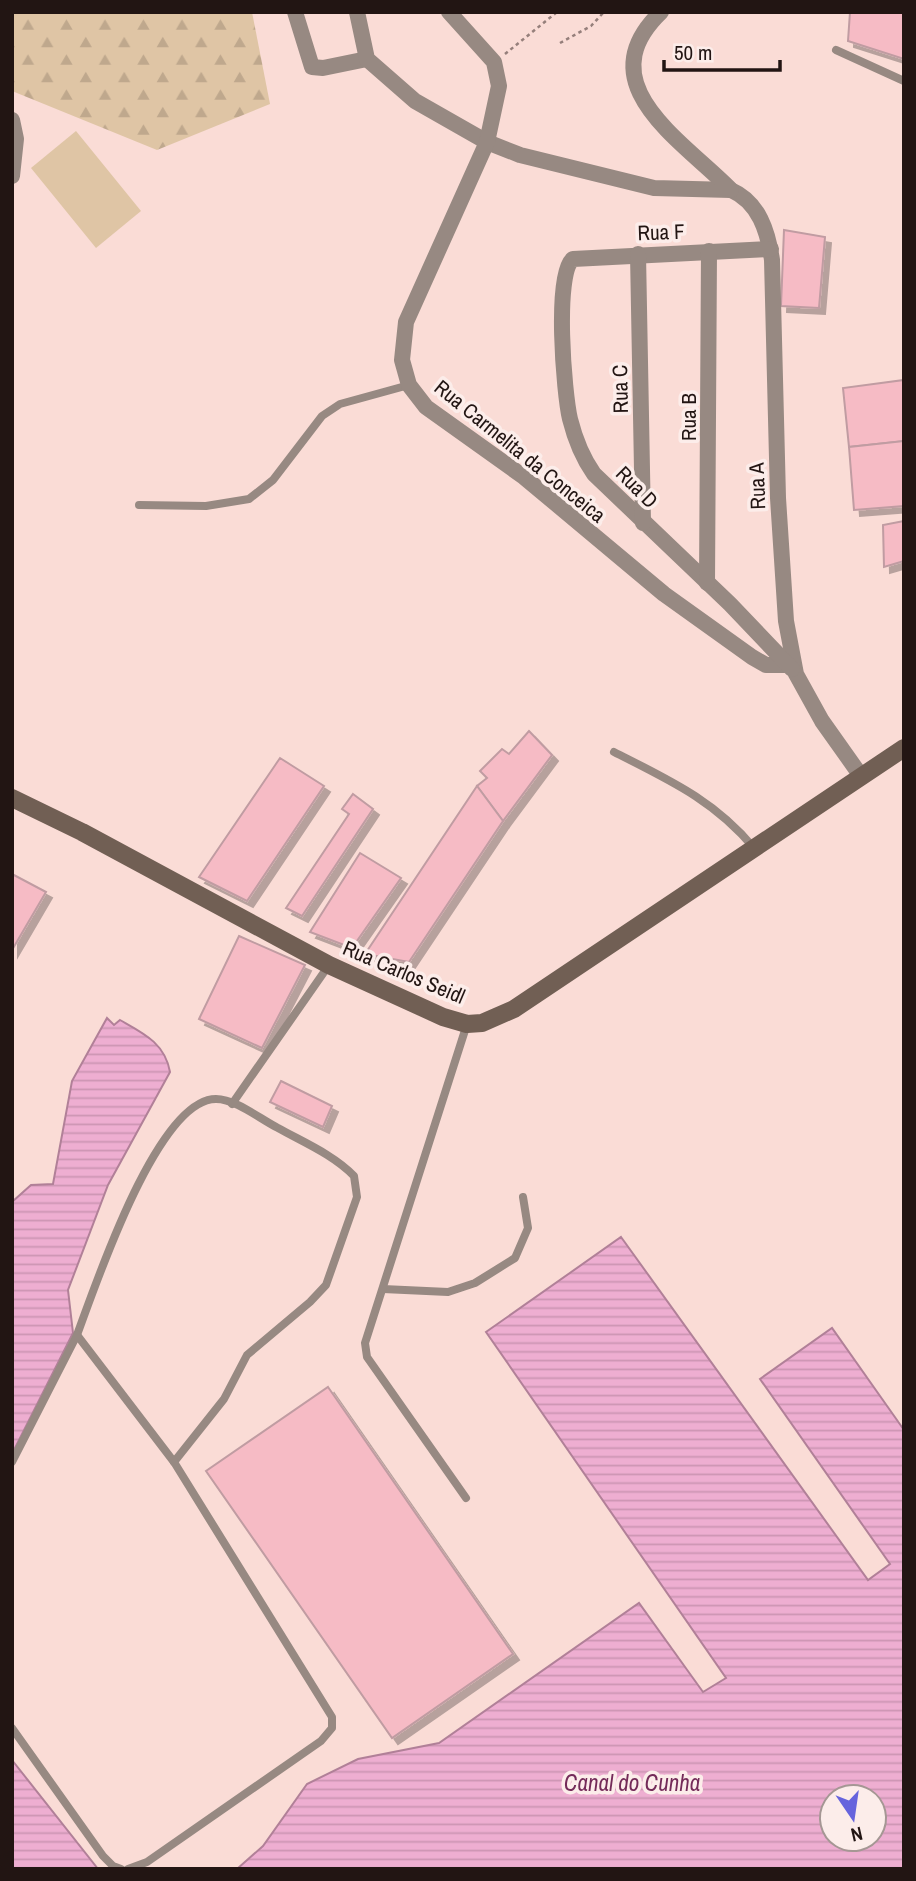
<svg xmlns="http://www.w3.org/2000/svg" width="916" height="1881" viewBox="0 0 916 1881" font-family="'Archivo Narrow',sans-serif">
<style>
.forest{fill:url(#forest-firs)}
.garden{fill:#dfc5a5}
.water{fill:url(#water-rules);stroke:#b18098;stroke-width:2;fill-rule:evenodd}
.building{fill:#f6bbc5;stroke:#c09ca2;stroke-width:2;filter:url(#shadow)}
.lines{fill:none;stroke-linecap:round;stroke-linejoin:round}
.path{stroke:#957f7b;stroke-width:2.5;stroke-dasharray:3.5 3.5;stroke-linecap:butt}
.lane{stroke:#978982;stroke-width:8}
.street{stroke:#978982;stroke-width:16}
.secondary{stroke:#715f54;stroke-width:18}
.labels{text-anchor:middle;dominant-baseline:central;stroke-width:7;stroke-linejoin:round;paint-order:stroke}
.street-label{font-size:21px;fill:#221513;stroke:#fcedea}
.water-label{font-size:23px;font-style:italic;fill:#742b59;stroke:#fcedea}
</style>
<defs>
<pattern id="forest-firs" width="22" height="20" patternUnits="userSpaceOnUse" patternTransform="scale(1.75)"><rect width="22" height="20" fill="#dfc5a5"/><path d="M5 1l3.5 6h-7zM16 11l3.5 6h-7z" fill="#bfa88d"/></pattern>
<pattern id="water-rules" width="6" height="5" patternUnits="userSpaceOnUse" patternTransform="scale(1.75)"><rect width="6" height="5" fill="#eeaed1"/><path d="M0 2.5h6" fill="none" stroke="#cc95b3"/></pattern>
<filter id="shadow"><feDropShadow dx="6" dy="6" stdDeviation="0" flood-color="#0004"/></filter>
</defs>
<rect width="100%" height="100%" fill="#fadcd6"/>
<path class="forest" d="M12 12H252L270 104 157 150 12 91Z"/>
<path class="garden" d="M76 131 141 211 96 248 31 168Z"/>
<g class="water">
<path d="M107 1018 114 1025 120 1020C143 1033 165 1043 170 1072L108 1185 68 1290 73 1333 12 1454V1202L31 1185 53 1184 72 1081Z"/>
<path d="M621 1237 868 1580 890 1564 760 1379 832 1328 904 1430V1869H237L263 1846 307 1784 358 1759 439 1743 639 1603 703 1692 726 1678 486 1332ZM874 1797V1839H832V1797Z"/>
<path d="M12 1760 98 1869H12Z"/>
</g>
<g class="building">
<path d="M850 12H904V59L848 41Z"/>
<path d="M784 230 825 237 819 308 781 306Z"/>
<path d="M904 380V441L849 447 843 388Z"/>
<path d="M904 441V506L854 510 849 447Z"/>
<path d="M904 521V561L884 567 883 525Z"/>
<path d="M529 731 552 755 503 821 477 786 487 778 480 771 502 749 509 754Z"/>
<path d="M280 758 324 786 247 901 199 877Z"/>
<path d="M477 786 503 821 409 962 365 954Z"/>
<path d="M353 794 373 809 302 916 286 908 349 814 342 809Z"/>
<path d="M360 853 401 878 352 948 310 932Z"/>
<path d="M12 874 46 892 12 950Z"/>
<path d="M239 936 305 965 262 1048 199 1019Z"/>
<path d="M281 1081 332 1106 323 1127 270 1102Z"/>
<path d="M328 1387 513 1654 392 1738 206 1471Z"/>
</g>
<g class="lines">
<g class="path">
<path d="M560 43 591 26 604 12"/>
<path d="M505 54 557 12"/>
</g>
<g class="lane">
<path d="M836 50 904 81"/>
<path d="M139 505 206 506 249 499 273 480 322 416 340 404 409 385"/>
<path d="M614 752C669 780 714 800 754 848"/>
<path d="M232 1104 329 965"/>
<path d="M383 1289 448 1292 475 1283 515 1258 528 1228 523 1197"/>
<path d="M77 1335C95 1287 157 1099 216 1099 236 1099 260 1119 278 1128 303 1142 334 1155 354 1176L357 1197 326 1285 310 1302 247 1355 224 1399 174 1462"/>
<path d="M12 1462 77 1335 174 1462 332 1717V1728L321 1741 147 1862 128 1869"/>
<path d="M466 1498 367 1357 365 1343 467 1024"/>
<path d="M12 1728 103 1856 113 1866 121 1869"/>
</g>
<g class="street">
<path d="M295 12 312 67 323 68 367 59"/>
<path d="M357 12 367 59 415 101 487 142 520 155 654 188 731 190C759 202 768 232 772 260L778 498 786 621 796 674 822 721 861 776"/>
<path d="M449 12 494 62 499 86 487 142 406 322 402 360 409 385 426 407 524 477 664 594 752 657 766 665H788"/>
<path d="M661 12C586 84 682 140 731 190"/>
<path d="M12 120 16 139 12 176"/>
<path d="M771 249 573 259C554 273 564 394 570 419 575 439 582 457 594 474L730 604 792 669"/>
<path d="M638 254 643 523"/>
<path d="M707 583 709 251"/>
</g>
<path class="secondary" d="M12 798 82 832 329 965 443 1017 467 1024 482 1023 514 1009 904 748"/>
</g>
<g class="labels">
<g class="street-label">
<text transform="translate(661 232) rotate(-2)">Rua F</text>
<text transform="translate(620 389) rotate(-91)">Rua C</text>
<text transform="translate(688 417) rotate(-90)">Rua B</text>
<text transform="translate(520 451) rotate(39)">Rua Carmelita da Conceica</text>
<text transform="translate(757 486) rotate(-92)">Rua A</text>
<text transform="translate(637 487) rotate(45)">Rua D</text>
<text transform="translate(404 972) rotate(23)">Rua Carlos Seidl</text>
</g>
<g class="water-label">
<text x="632" y="1782">Canal do Cunha</text>
</g>
</g>
<rect width="916" height="1881" fill="none" stroke="#221513" stroke-width="28"/>
<g transform="translate(853 1818) rotate(167)"><circle r="33" fill="#fcedea" stroke="#a59794" stroke-width="2"/>
<path d="M0-5L12 26L0 18L-12 26Z" fill="#6664dd"/>
<text y="-10" font-size="19" font-weight="bold" text-anchor="middle" fill="#221513">N</text>
</g>
<path d="M664 60v10h116v-10" fill="none" stroke="#221513" stroke-width="3.5"/>
<text x="674" y="60" font-size="21" fill="#221513" stroke="#fcedea" stroke-width="5" paint-order="stroke">50 m</text>
</svg>
